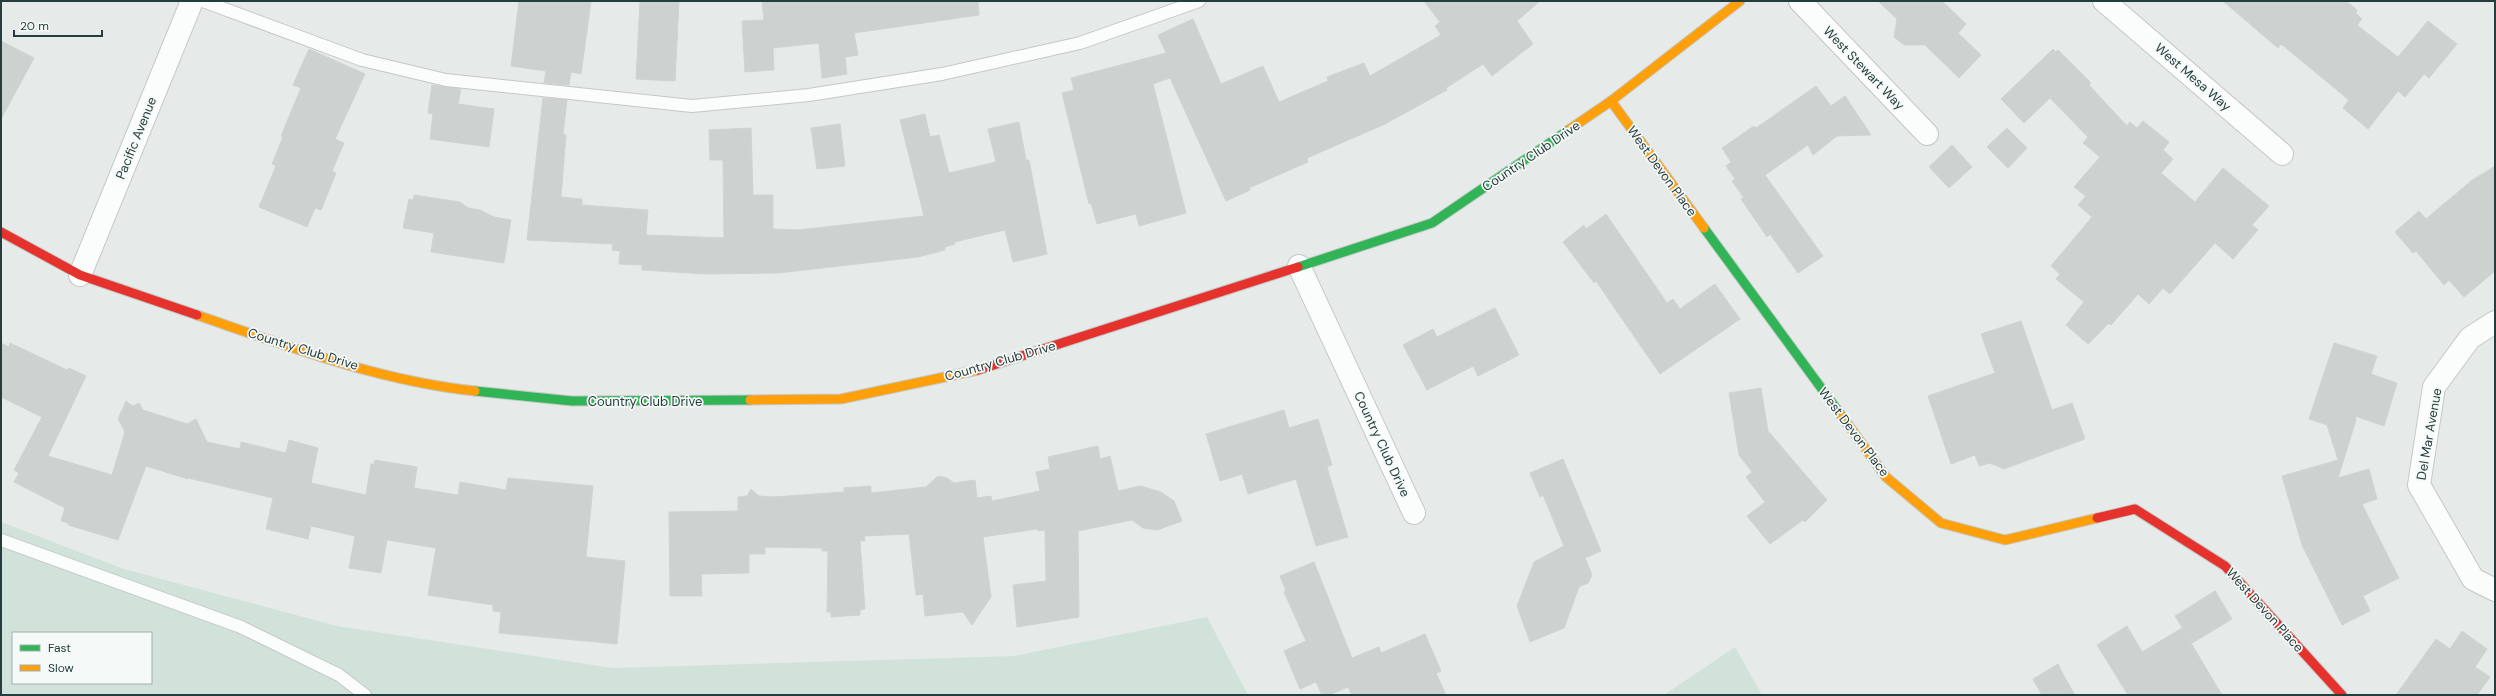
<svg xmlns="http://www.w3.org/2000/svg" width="2496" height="696" viewBox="0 0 2496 696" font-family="'DM Sans',sans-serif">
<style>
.green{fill:#d1e2db;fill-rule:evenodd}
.building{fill:#cdd2d1;stroke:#cfd4d3}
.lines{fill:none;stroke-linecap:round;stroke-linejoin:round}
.lane-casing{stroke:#c3c8c7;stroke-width:14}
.street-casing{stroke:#c3c8c7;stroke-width:24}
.fast-casing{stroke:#c3c9c8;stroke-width:11}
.slow-casing{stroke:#c3c9c8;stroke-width:11}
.jam-casing{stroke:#c3c9c8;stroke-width:11}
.lane{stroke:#fbfcfc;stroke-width:12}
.street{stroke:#fbfcfc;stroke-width:22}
.fast{stroke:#30b455;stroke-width:9}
.slow{stroke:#ff9f0a;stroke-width:9}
.jam{stroke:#e5322d;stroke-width:9}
.labels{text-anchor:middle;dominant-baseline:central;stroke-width:3.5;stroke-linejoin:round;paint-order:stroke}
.street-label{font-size:13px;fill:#253d3c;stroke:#f5f9f8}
</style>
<rect width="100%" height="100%" fill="#e6ebea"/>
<g class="green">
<path d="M1 522 124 569 337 626 613 668 1013 656 1207 617 1248 695H1ZM13 633H151V683H13Z"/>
<path d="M1735 647 1762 695H1664Z"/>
</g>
<g class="building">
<path d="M519 1H591L581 74 571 72 569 85 544 83 546 71 511 66Z"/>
<path d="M640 1H679L675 81 636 79Z"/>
<path d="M762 1H978L979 15 854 33 858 55 845 57 847 74 822 78 819 43 773 48 774 70 745 72 742 21 764 20Z"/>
<path d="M1424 1H1540L1517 21 1533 44 1492 76 1483 64 1446 88 1447 90 1385 124 1307 158 1308 162 1249 188 1250 190 1226 201 1170 78 1153 84 1186 213 1139 226 1136 214 1097 224 1091 203 1089 204 1062 93 1074 90 1071 78 1166 53 1158 35 1193 19 1221 84 1263 66 1279 102 1328 81 1327 77 1364 63 1370 76 1441 35 1435 26 1440 22Z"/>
<path d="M1878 1H1942L1966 24 1958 33 1981 55 1959 78 1925 45H1904L1894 37 1897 19Z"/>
<path d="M2223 1H2346L2357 10 2356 13 2362 19 2357 25 2398 57 2428 21 2457 44 2429 78 2424 74 2405 97 2398 91 2368 129 2343 108 2349 100 2281 44 2278 48Z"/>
<path d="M1 41 34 58 1 119Z"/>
<path d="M309 49 365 74 335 139 344 143 332 171 336 173 321 210 315 208 307 227 259 207 276 166 272 164 283 137 281 136 301 88 293 85Z"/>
<path d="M2053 49 2056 52 2058 50 2091 83 2089 85 2127 126 2130 122 2137 128 2143 121 2169 142 2163 150 2173 159 2161 173 2195 202 2223 168 2269 206 2252 225 2258 230 2233 259 2215 243 2170 294 2163 288 2149 304 2138 294 2111 325 2109 323 2088 344 2066 325 2084 302 2056 279 2060 274 2051 266 2092 217 2078 205 2086 196 2074 187 2100 157 2083 143 2088 137 2050 98 2024 123 2001 99Z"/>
<path d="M432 85 461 89 458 104 494 109 489 147 430 139 433 114 428 113Z"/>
<path d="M1816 86 1831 106 1845 96 1871 135 1837 136 1813 155 1808 145 1765 175 1823 256 1798 273 1770 234 1767 237 1741 199 1744 198 1732 181 1735 179 1726 166 1731 162 1722 148 1754 126 1756 128Z"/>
<path d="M543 98 567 100 563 134 566 135 561 197 582 199V205L648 210 646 235 724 238 723 160H710L709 130 751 128 753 195H773V229L798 230 924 216 900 120 925 114 930 137 939 135 949 173 996 162 988 129 1019 122 1026 160H1029L1047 254 1013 262 1005 230 954 242 955 244 945 247V250L918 257 778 273 706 274 642 270V265L619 264 620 251 612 250 613 244 527 240Z"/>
<path d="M840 124 845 166 817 169 811 128Z"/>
<path d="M2007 128 2027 148 2008 168 1987 147Z"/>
<path d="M1952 145 1972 167 1949 188 1929 167Z"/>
<path d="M2495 166V271L2464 297 2449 280 2444 285 2416 251 2413 253 2395 232 2419 211 2426 219 2471 181Z"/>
<path d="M414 195 460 202 468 208 480 210 494 217 511 220 504 263 431 252 434 233 403 228 409 199 413 200Z"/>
<path d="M1606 214 1667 303 1673 299 1680 309 1715 284 1740 319 1660 374 1596 281 1594 283 1563 242 1584 225 1586 229Z"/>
<path d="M1495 308 1519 355 1478 376 1473 366 1427 390 1403 345 1433 329 1437 337Z"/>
<path d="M2021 321 2052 410 2072 403 2085 439 2004 469 1990 463 1979 466 1975 455 1951 464 1928 396 1995 373 1981 334Z"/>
<path d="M1 343 9 347 10 343 67 370 69 368 86 376 48 456 112 475 125 432 118 419 126 401 133 406 139 403 143 410 187 424 196 419 207 442 240 449 241 442 286 453 289 440 318 448 311 483 366 495 371 464H374L375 460 417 467 414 488 458 495 460 482 506 490 508 478 593 486 586 557 625 561 617 644 499 633 501 612 493 611V605L428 595 436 548 387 540 381 573 349 568 355 536 311 526 308 539 266 529 273 498 188 478V479L146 466 118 540 68 525V523L61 521 65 508 14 482 19 473 14 470 42 417 1 397Z"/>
<path d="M2334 343 2377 356 2371 374 2397 383 2384 426 2355 416 2356 420 2338 478 2369 469 2377 499 2362 504 2399 578 2363 596 2370 611 2342 625 2302 545 2282 476 2338 460 2327 425 2309 419Z"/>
<path d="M1761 388 1768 431 1827 500 1805 522 1803 520 1770 544 1747 516 1765 502 1746 477 1752 472 1739 455 1729 393Z"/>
<path d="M1284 410 1289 428 1318 419 1332 465 1327 467 1348 537 1316 546 1296 479 1248 494 1242 474 1220 481 1206 434Z"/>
<path d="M1098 446 1100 459 1110 456 1118 491 1140 486 1161 492 1174 501 1182 521 1157 530 1143 528 1132 520 1078 531 1079 617 1017 627 1013 585 1046 581 1045 530 1038 531 1037 529 983 537 991 597 972 625 963 612 925 616 923 594 916 595 909 534 864 536 865 541H860L865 609 860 610V615L831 617V612H827L828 551H822V548L765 547V554H749V573L701 574 702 596H670L669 512 738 511V497L747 496 751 489 759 496 773 497 844 492V488L871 486V493L926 487 938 476 947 478 954 483 975 480 977 498 991 496 992 501 1040 491 1036 472 1050 469 1048 457Z"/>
<path d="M1563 459 1601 551 1585 558 1592 575 1588 583 1579 587 1564 628 1530 642 1517 606 1534 562 1564 546 1543 495 1540 497 1530 473Z"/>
<path d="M1314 562 1352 658 1379 647 1381 653 1425 634 1441 671 1436 673 1446 695H1352L1348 687 1329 695H1322L1316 682 1300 689 1284 651 1306 641 1284 592 1286 591 1280 576Z"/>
<path d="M2215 591 2232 619 2192 643 2175 616Z"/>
<path d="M2127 626 2142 652 2182 628 2222 695H2128L2097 645Z"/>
<path d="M2462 631 2487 649 2475 667 2490 677 2477 695H2396L2436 639 2450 649Z"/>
<path d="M2058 664 2065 678 2075 695H2042L2033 679Z"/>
</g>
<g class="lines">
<defs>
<g id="lane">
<path d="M203 1 362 60 446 80 692 106 809 95 942 74 1080 43 1199 1"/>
<path d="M1 540 241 627 339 675 365 695"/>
</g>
<g id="street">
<path d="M1800 1 1927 134"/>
<path d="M2104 1 2282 154"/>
<path d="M1299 266 1414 513"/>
<path d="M80 275 192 1"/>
<path d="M2495 322 2470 338 2434 387 2419 485 2473 579 2495 590"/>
</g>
<g id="fast">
<path d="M1704 228 1841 415"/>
<path d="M1298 267 1432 223 1570 129"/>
<path d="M475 391 572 401 750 400"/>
</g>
<g id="slow">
<path d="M1611 101 1704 228"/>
<path d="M1570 129 1611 101 1740 1"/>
<path d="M197 315C287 346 379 381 475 391"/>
<path d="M750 400 841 399 978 370"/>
<path d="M1841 415 1886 477 1941 523 2005 540 2097 518"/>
</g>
<g id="jam">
<path d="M1 232 80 275 197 315"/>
<path d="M978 370 1298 267"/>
<path d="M2097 518 2135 509 2225 566 2342 695"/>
</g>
</defs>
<use href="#lane" class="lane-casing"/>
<use href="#street" class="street-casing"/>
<use href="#fast" class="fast-casing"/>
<use href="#slow" class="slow-casing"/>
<use href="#jam" class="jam-casing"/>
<use href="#lane" class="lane"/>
<use href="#street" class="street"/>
<use href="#fast" class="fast"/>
<use href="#slow" class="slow"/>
<use href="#jam" class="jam"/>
</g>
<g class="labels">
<g class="street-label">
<text transform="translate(1864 68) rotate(46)">West Stewart Way</text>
<text transform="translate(2193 77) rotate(41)">West Mesa Way</text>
<text transform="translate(136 138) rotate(-68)">Pacific Avenue</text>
<text transform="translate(1531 156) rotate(-34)">Country Club Drive</text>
<text transform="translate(1662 171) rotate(54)">West Devon Place</text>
<text transform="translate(303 349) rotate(17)">Country Club Drive</text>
<text transform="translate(1000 361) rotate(-16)">Country Club Drive</text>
<text x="645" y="401">Country Club Drive</text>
<text transform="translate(1854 432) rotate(53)">West Devon Place</text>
<text transform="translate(2429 434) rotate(-80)">Del Mar Avenue</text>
<text transform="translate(1382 444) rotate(65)">Country Club Drive</text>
<text transform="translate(2265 610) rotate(48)">West Devon Place</text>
</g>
</g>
<rect width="2496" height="696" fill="none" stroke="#253d3c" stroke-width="4"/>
<rect x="12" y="632" width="140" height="52" fill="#f5f9f8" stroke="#a2aead"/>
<rect x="20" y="645" width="20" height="6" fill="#30b455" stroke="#a2aead"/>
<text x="48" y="652" font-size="12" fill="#253d3c">Fast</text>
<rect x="20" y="665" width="20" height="6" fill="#ff9f0a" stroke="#a2aead"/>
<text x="48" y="672" font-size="12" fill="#253d3c">Slow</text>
<path d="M14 30v6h88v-6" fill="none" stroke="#253d3c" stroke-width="2"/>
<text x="20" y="30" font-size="12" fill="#253d3c" stroke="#f5f9f8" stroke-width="3" paint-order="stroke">20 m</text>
</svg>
